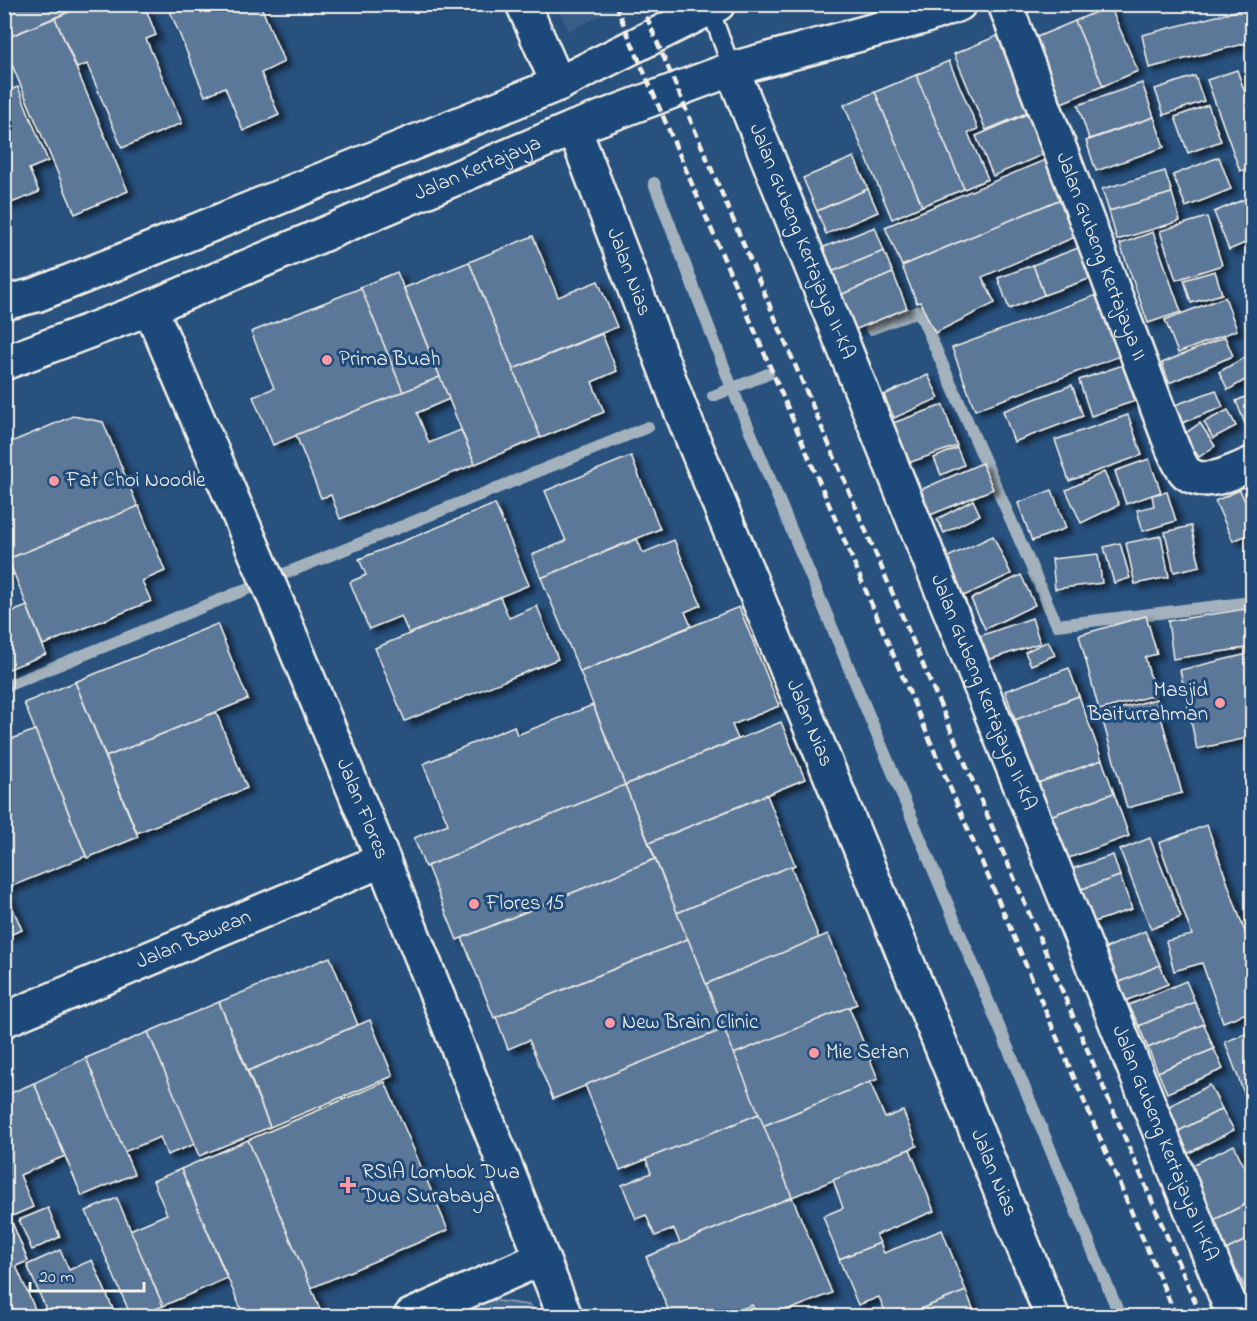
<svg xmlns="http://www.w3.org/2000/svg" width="1257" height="1321" viewBox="0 0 1257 1321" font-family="'Indie Flower',sans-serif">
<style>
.built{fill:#375d86}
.green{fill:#45688e;stroke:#9cacbb;stroke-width:1.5}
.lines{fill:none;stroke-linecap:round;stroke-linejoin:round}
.stream{stroke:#a4b2be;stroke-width:12}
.building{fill:#5b7899;stroke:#f4f1e8;stroke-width:1.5;filter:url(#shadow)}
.service-casing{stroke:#f4f1e8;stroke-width:21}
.minor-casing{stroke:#f4f1e8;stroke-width:38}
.tertiary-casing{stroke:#f4f1e8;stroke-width:38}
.primary-casing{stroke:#f4f1e8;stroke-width:38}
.service{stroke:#1f4a7a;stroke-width:16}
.minor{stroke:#1f4a7a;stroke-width:33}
.tertiary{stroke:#1f4a7a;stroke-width:33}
.primary{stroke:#1f4a7a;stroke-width:33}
.rail{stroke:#f4f1e8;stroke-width:4.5;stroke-dasharray:9 4.5;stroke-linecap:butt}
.poi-dot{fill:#ff9aa2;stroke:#1f4a7a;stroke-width:2}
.labels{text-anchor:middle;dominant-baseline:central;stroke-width:6;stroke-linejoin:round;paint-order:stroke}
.street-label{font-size:21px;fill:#f4f1e8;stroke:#1f4a7a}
.poi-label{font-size:21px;fill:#f4f1e8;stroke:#1f4a7a;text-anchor:start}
</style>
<defs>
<filter id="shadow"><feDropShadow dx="6" dy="4" stdDeviation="3" flood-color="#0009"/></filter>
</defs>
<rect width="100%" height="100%" fill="#28517e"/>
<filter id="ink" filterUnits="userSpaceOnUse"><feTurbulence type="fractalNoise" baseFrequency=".0167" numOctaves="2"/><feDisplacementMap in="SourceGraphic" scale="12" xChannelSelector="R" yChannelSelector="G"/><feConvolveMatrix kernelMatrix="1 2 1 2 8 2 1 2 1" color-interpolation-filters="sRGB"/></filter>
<g filter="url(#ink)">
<path class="built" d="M557 5H623L568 31Z"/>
<path class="green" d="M483 1299 529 1305 541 1316H441Z"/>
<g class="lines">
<g class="stream">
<path d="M654 183 732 388 1120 1316"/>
<path d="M871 329 919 311 1057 625 1252 602"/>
<path d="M713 396 768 374"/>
<path d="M4 687 648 427"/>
</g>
</g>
<g class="building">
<path d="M4 4H87L4 39Z"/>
<path d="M87 4H144L156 35 146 39 182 123 122 148 87 64 77 68 55 18Z"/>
<path d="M167 4H260L284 62 261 73 279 115 243 131 225 87 205 96Z"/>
<path d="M1110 6 1138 71 1103 86 1075 21Z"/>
<path d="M1252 7V42L1149 68 1142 35Z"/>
<path d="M55 18 128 191 75 214 4 46V39Z"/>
<path d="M1075 21 1103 86 1059 104 1032 39Z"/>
<path d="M1004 33 1036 109 986 130 954 54Z"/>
<path d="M949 61 978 129 968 133 988 179 964 189 916 75Z"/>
<path d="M1237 70 1252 113V167L1240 171 1207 80Z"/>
<path d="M916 75 964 189 922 206 875 92Z"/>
<path d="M1195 76 1204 101 1164 115 1155 89Z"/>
<path d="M1142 83 1154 117 1089 139 1078 105Z"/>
<path d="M18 87 48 161 29 169 39 192 4 206V92Z"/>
<path d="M875 92 922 206 892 219 844 105Z"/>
<path d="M1208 105 1221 141 1188 153 1175 117Z"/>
<path d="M1034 111 1051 151 993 176 976 136Z"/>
<path d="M1154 117 1164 147 1096 171 1086 141Z"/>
<path d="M854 157 868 189 817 211 803 178Z"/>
<path d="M1219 157 1231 189 1186 207 1173 175Z"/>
<path d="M1045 160 1061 199 902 266 885 227Z"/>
<path d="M1165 171 1172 193 1109 211 1102 189Z"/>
<path d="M868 189 878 212 826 234 817 211Z"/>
<path d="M1172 193 1180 221 1117 240 1109 211Z"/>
<path d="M1252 196V240L1229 250 1214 212Z"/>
<path d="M1061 199 1077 236 982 277 995 303 935 333 920 302 917 303 902 266Z"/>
<path d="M1207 217 1222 265 1176 280 1160 231Z"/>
<path d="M875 227 884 251 829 273 819 249Z"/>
<path d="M1153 232 1181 312 1148 323 1120 244Z"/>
<path d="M533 236 558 297 598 281 617 327 513 369 469 262Z"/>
<path d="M1089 244 1100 275 1044 295 1033 265Z"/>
<path d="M884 251 893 273 838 296 829 273Z"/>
<path d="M469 262 541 437 475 464 404 288Z"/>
<path d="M1033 265 1044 295 1009 309 998 278Z"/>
<path d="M1215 271 1222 294 1191 303 1184 280Z"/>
<path d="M397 272 440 377 403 392 360 287Z"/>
<path d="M893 273 907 308 852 331 838 296Z"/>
<path d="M361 288 403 392 273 445 253 397 274 388 251 332Z"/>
<path d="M1105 292 1128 353 975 410 952 348Z"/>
<path d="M1225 297 1237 330 1178 353 1165 320Z"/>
<path d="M602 334 617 371 592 382 604 412 541 438 513 369Z"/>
<path d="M1225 337 1233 356 1169 383 1162 363Z"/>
<path d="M1252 353V376L1228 390 1219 372Z"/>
<path d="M1123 365 1135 401 1091 416 1079 380Z"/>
<path d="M928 375 939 398 894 418 884 395Z"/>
<path d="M440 377 449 399 417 413 429 443 461 430 475 464 340 519 331 495 321 498 296 435Z"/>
<path d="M1072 385 1083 416 1014 442 1003 411Z"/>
<path d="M1216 390 1223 407 1182 423 1175 405Z"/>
<path d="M1252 394V430L1248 431 1236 401Z"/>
<path d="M943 405 957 446 908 463 893 423Z"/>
<path d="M1228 410 1236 426 1213 438 1204 422Z"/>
<path d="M1128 415 1142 455 1069 481 1055 440Z"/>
<path d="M73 416 103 422 138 507 8 559 4 551V445Z"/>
<path d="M1200 423 1215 446 1199 457 1183 435Z"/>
<path d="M957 448 964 465 941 475 934 458Z"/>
<path d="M631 456 660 529 541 578 532 555 566 541 545 491Z"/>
<path d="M1149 459 1161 492 1126 504 1115 471Z"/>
<path d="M982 463 993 489 928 516 918 491Z"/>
<path d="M1104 472 1119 505 1081 523 1066 490Z"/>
<path d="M1052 490 1066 528 1032 541 1018 503Z"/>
<path d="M1240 490 1252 518V533L1233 541 1215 501Z"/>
<path d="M1167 492 1176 521 1143 531 1137 510 1154 506 1152 495Z"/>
<path d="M973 500 980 515 944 533 937 519Z"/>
<path d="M495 504 529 585 409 634 401 616 369 629 350 582 366 575 359 559Z"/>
<path d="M139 506 165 571 142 581 151 601 43 645 8 559Z"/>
<path d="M1191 526 1200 566 1174 572 1165 532Z"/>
<path d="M993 536 1011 574 955 600 937 562Z"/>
<path d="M1161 536 1169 577 1135 584 1126 543Z"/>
<path d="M637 539 643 553 674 540 701 605 685 612 691 626 580 672 541 578Z"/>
<path d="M1120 543 1130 578 1114 583 1104 547Z"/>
<path d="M4 551 14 574 4 578Z"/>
<path d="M1098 554 1102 583 1055 589 1052 559Z"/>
<path d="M1021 575 1035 605 985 629 971 599Z"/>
<path d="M500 597 509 618 537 606 558 659 405 721 375 648Z"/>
<path d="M27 606 46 654 4 671V615Z"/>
<path d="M739 607 779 706 732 725 738 739 625 785 580 672Z"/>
<path d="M1252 608V647L1173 659 1168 621Z"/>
<path d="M1146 616 1157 654 1145 657 1155 695 1099 710 1079 635Z"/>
<path d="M1032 618 1040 643 988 660 980 636Z"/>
<path d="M217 624 248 699 106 757 75 682Z"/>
<path d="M1048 641 1055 655 1031 665 1025 652Z"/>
<path d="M1252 653V737L1197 749 1180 670Z"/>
<path d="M1069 668 1079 696 1015 720 1005 691Z"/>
<path d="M75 682 138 837 87 858 24 703Z"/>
<path d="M1079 696 1102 760 1038 783 1015 720Z"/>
<path d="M1156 699 1182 793 1127 808 1101 714Z"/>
<path d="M593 705 625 785 425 867 414 838 448 824 423 764 514 726 517 735Z"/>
<path d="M216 712 247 788 137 833 106 757Z"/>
<path d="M781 722 805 779 649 843 625 785Z"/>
<path d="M35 730 86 856 5 889 4 742Z"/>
<path d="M1102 760 1114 793 1050 816 1038 783Z"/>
<path d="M625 785 655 859 457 940 427 866Z"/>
<path d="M1114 793 1129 836 1066 859 1050 816Z"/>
<path d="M767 795 795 865 677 913 649 843Z"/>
<path d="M1207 825 1252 952V1011L1223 1022 1202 963 1174 971 1166 941 1192 935 1159 843Z"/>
<path d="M1150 838 1181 917 1151 929 1120 850Z"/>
<path d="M1113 855 1120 876 1073 892 1066 871Z"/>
<path d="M655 859 688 939 494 1018 462 938Z"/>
<path d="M791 866 819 938 706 984 677 913Z"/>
<path d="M1120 876 1132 909 1085 925 1073 892Z"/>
<path d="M4 887 22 930 4 937Z"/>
<path d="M1145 931 1160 965 1118 983 1104 949Z"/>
<path d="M828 934 857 1004 734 1054 706 984Z"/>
<path d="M688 939 724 1029 553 1099 529 1040 508 1049 496 1017Z"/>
<path d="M330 957 358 1025 248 1071 219 1002Z"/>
<path d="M1160 965 1168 984 1125 1001 1118 983Z"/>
<path d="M1186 981 1195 1002 1139 1026 1129 1005Z"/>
<path d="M219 1002 270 1127 199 1156 148 1032Z"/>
<path d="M1195 1002 1204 1024 1148 1048 1139 1026Z"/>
<path d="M849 1007 878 1079 763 1126 734 1054Z"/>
<path d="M370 1020 393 1076 270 1127 248 1071Z"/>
<path d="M1204 1024 1214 1049 1158 1072 1148 1048Z"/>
<path d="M724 1029 759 1114 620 1170 585 1085Z"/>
<path d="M1252 1031V1115L1225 1042Z"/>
<path d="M148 1032 195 1144 167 1155 160 1137 124 1152 86 1058Z"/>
<path d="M1214 1049 1223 1069 1167 1093 1158 1072Z"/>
<path d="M86 1058 134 1174 82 1196 34 1083Z"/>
<path d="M385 1082 448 1230 311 1288 248 1140Z"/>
<path d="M870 1082 885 1118 903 1111 917 1146 792 1197 763 1126Z"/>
<path d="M34 1083 65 1156 20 1175 33 1207 10 1217 4 1205V1096Z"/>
<path d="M1210 1085 1222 1109 1173 1134 1161 1110Z"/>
<path d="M1222 1109 1234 1130 1185 1155 1173 1134Z"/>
<path d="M759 1114 792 1197 680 1243 674 1229 655 1236 646 1215 636 1219 622 1185 651 1173 646 1159Z"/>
<path d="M248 1140 323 1316H244L181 1169Z"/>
<path d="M1234 1145 1252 1183V1201L1212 1221 1186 1168Z"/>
<path d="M910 1149 934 1211 876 1235 880 1243 839 1259 823 1216 843 1208 833 1180Z"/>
<path d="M181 1169 227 1278 163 1306 130 1230 167 1214 153 1181Z"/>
<path d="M792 1197 832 1293 774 1316H757L752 1305 724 1316H671L646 1257Z"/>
<path d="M117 1198 163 1306 138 1316H131L86 1211Z"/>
<path d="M1252 1201V1237L1226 1250 1212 1221Z"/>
<path d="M48 1208 60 1237 32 1250 19 1220Z"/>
<path d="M10 1217 28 1261 16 1266 38 1316H4V1220Z"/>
<path d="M942 1230 966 1291 903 1316H887L879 1297 858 1305 839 1259 880 1243 884 1253Z"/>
<path d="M1252 1237V1287L1246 1290 1226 1250Z"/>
<path d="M60 1250 69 1270 92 1260 116 1316H49L27 1265Z"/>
<path d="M966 1291 976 1316H903Z"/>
</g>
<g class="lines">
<defs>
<path id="service" d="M710 9 732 69"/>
<g id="minor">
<path d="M523 4 558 84"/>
<path id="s1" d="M1005 4 1173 449C1177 456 1181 469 1188 474 1207 487 1234 471 1252 464"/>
<path id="s2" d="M732 69 1234 1316"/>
<path id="s3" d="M150 308 276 601 383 860 565 1316"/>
<path id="s4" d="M4 1020 383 860"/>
<path d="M411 1316 540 1259"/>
</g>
<g id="tertiary">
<path id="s5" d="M574 128 680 408 1052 1316"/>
</g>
<g id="primary">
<path d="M4 303 36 295 129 258 558 84 718 4"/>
<path id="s6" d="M4 363 150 308 574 128 732 69 923 17 959 4"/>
</g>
</defs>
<use href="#service" class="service-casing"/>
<use href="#minor" class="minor-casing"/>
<use href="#tertiary" class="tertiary-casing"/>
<use href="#primary" class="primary-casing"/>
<use href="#service" class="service"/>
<use href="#minor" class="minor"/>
<use href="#tertiary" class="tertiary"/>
<use href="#primary" class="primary"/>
<g class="rail">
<path d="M615 4 1176 1316"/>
<path d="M641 4 1201 1316"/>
</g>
</g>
</g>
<g class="poi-dot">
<circle cx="327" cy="360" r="6"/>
<circle cx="54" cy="481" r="6"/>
<circle cx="1220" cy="703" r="6"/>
<circle cx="474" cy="904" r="6"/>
<circle cx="610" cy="1023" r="6"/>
<circle cx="814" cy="1053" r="6"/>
<path d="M345 1176h6v6h6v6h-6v6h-6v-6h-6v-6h6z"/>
</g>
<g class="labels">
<g class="street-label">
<text stroke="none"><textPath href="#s6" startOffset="512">Jalan Kertajaya</textPath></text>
<text stroke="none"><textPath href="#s2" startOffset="186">Jalan Gubeng Kertajaya II-KA</textPath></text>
<text stroke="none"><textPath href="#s1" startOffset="270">Jalan Gubeng Kertajaya II</textPath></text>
<text stroke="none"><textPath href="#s5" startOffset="154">Jalan Nias</textPath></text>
<text stroke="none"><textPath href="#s2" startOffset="672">Jalan Gubeng Kertajaya II-KA</textPath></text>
<text stroke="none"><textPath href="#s5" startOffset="640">Jalan Nias</textPath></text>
<text stroke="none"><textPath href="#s3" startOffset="544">Jalan Flores</textPath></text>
<text stroke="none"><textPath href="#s4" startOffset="206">Jalan Bawean</textPath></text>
<text stroke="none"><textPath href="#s2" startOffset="1158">Jalan Gubeng Kertajaya II-KA</textPath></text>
<text stroke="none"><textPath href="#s5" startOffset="1126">Jalan Nias</textPath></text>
</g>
<g class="poi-label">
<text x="339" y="360">Prima Buah</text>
<text x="66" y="481">Fat Choi Noodle</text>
<text x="1208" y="691" text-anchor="end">Masjid<tspan x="1208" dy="24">Baiturrahman</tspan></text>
<text x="486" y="904">Flores 15</text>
<text x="622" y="1023">New Brain Clinic</text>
<text x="826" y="1053">Mie Setan</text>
<text x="362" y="1173">RSIA Lombok Dua<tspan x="362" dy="24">Dua Surabaya</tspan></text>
</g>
</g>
<rect width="1257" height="1321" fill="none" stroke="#1f4a7a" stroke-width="24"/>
<rect x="12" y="12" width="1233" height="1297" fill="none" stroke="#f4f1e8" stroke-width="2" filter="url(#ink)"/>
<path d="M30 1282v9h114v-9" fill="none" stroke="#f4f1e8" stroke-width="3"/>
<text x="39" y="1282" font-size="18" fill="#f4f1e8" stroke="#1f4a7a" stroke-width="4.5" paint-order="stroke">20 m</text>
</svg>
